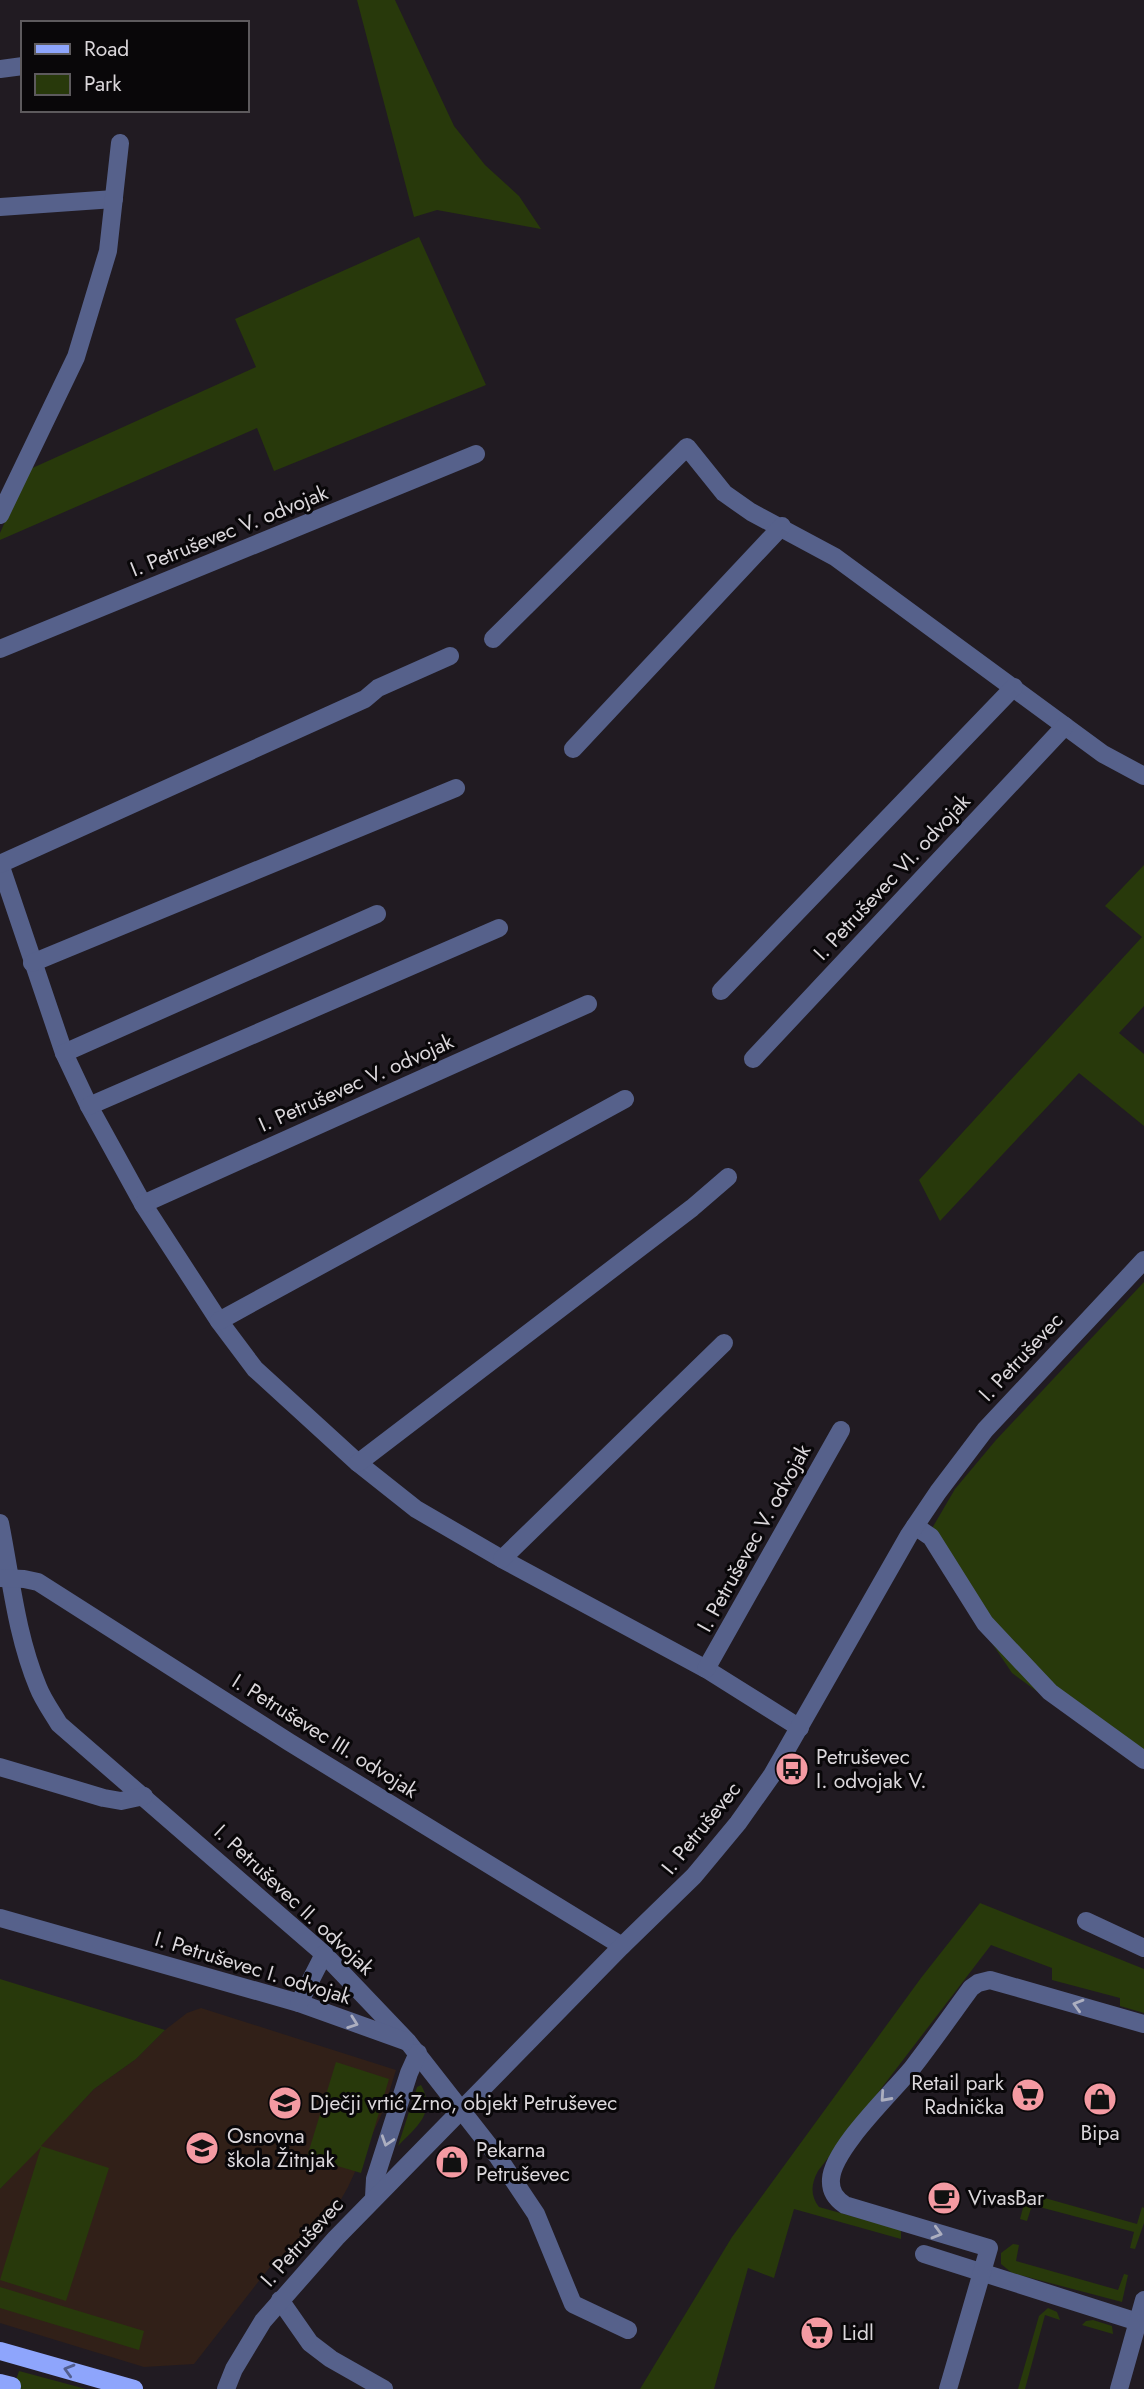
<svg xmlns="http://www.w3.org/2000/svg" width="1144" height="2389" viewBox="0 0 1144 2389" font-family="Jost,sans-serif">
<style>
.education{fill:#312018}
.green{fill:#28390b}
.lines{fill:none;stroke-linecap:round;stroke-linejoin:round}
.minor{stroke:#56618b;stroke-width:18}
.major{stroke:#8ea5fc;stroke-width:18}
.oneway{stroke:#acaebf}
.oneway2{stroke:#525e8f}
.labels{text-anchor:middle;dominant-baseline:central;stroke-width:6;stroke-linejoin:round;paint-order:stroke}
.street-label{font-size:21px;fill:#dbd7db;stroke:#090709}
.poi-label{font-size:21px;fill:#dbd7db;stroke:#090709;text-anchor:start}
</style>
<rect width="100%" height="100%" fill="#211b22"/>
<path class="education" d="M201 2008 396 2070 384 2109 348 2187 327 2224 290 2263 277 2258 194 2364 144 2367 0 2323V2189L94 2089 136 2059 165 2030 187 2013Z"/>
<g class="green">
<path d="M357 0H395L454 126 485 165 519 196 541 229 437 210 414 217Z"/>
<path d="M419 237 486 385 274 471 257 428 0 540V533L28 470 256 367 235 319Z"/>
<path d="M1144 865V1006L1119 1033 1144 1054V1126L1079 1073 940 1221 919 1180 1142 937 1105 906Z"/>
<path d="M1144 1282V1766L1136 1764 1012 1673 924 1542 955 1489 996 1440Z"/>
<path d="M980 1903 1144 1969V2013L1120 2006V1998L1052 1980V1968L991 1945 818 2171C811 2184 810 2195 819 2207L901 2230V2239L794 2209 774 2278 748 2268 714 2389H640L732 2237 921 1978Z"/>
<path d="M0 1979 165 2030 136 2059 94 2089 41 2146 109 2168 66 2301 0 2280 41 2147 0 2189Z"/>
<path d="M336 2062 389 2079 361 2173 307 2157Z"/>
<path d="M421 2085C437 2113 416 2127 398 2146L417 2087Z"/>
<path d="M1027 2193 1137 2224 1142 2207 1144 2208V2223L1135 2249 1130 2248 1134 2232 1032 2205 1027 2221 1020 2219Z"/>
<path d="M1013 2244 1019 2245 1016 2261 1118 2290 1124 2274 1128 2275 1122 2302 1012 2273 1001 2264V2253Z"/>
<path d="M0 2287 144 2331 139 2350 0 2308Z"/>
<path d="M1048 2308 1057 2312 1060 2320 1045 2315 1025 2389H1018L1039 2316Z"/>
<path d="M1093 2320 1112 2326 1113 2334 1082 2325 1086 2321Z"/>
<path d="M19 2371 86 2389H13Z"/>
</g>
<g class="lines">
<g class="minor">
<path d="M0 69 23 66"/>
<path d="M0 207 114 199"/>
<path d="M0 515 76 357 108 251 120 143"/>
<path d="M493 639 687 447 724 493 751 512 835 557 1103 754 1144 776"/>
<path d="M0 649 476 454"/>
<path d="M573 749 782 526"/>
<path d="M0 864 64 1053 89 1106 143 1204 219 1321 255 1369 358 1463 416 1509 502 1559 706 1669 800 1728"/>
<path d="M0 864 365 699 378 688 450 656"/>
<path d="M32 963 456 788"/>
<path d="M721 991 1014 687"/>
<path d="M64 1053 377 914"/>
<path d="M753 1059 1065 726"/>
<path d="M89 1106 499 928"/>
<path d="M143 1204 588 1004"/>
<path d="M219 1321 625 1099"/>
<path d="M358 1463 692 1208 728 1177"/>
<path d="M0 1523C11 1578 16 1634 38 1687 43 1700 52 1712 59 1724L324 1954 408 2042 498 2157 536 2214 573 2304 628 2330"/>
<path d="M915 1526 931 1537 985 1623 1050 1692 1144 1760"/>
<path d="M502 1559 724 1343"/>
<path d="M0 1578 24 1579 38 1582 289 1742 622 1946"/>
<path d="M706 1669 841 1430"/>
<path d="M0 1767 104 1798 121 1801 144 1796"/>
<path d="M0 1918 299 2003 405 2041"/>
<path d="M1086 1921 1144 1948"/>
<path d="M299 2003 324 1954"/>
<path d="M374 2197 375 2179 409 2073 418 2053"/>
<path d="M924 2254 1138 2322"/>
<path d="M280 2300 310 2343 331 2359 384 2389"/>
<path d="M226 2389 234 2369 263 2321 336 2238 622 1946 694 1876 738 1823 772 1775 909 1535 938 1492 985 1430 1144 1260"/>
<path d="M948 2389 989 2248 845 2205C836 2199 830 2192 831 2179 833 2148 893 2092 913 2067 933 2041 952 2014 971 1988L978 1983 990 1980 1144 2024"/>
<path d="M1119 2389 1144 2300"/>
</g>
<g class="major">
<path d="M0 2351 134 2389"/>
<path d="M0 2383 12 2386"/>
</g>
</g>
<defs><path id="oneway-chevron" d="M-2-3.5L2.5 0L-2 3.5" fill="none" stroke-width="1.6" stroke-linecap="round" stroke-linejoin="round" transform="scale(1.75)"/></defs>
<g class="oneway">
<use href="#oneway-chevron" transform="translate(1078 2005) rotate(-164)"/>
<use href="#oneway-chevron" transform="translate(353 2023) rotate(20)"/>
<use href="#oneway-chevron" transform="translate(885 2097) rotate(132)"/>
<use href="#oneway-chevron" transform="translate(387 2141) rotate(108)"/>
<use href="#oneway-chevron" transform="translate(937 2233) rotate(16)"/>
</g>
<use class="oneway2" href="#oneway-chevron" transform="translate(69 2370) rotate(-164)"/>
<defs>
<symbol id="bus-disc" viewBox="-11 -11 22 22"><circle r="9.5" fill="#f49aa2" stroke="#090709"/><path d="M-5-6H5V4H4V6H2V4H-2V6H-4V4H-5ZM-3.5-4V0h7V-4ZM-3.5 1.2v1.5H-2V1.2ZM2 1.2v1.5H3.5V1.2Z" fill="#111"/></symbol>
<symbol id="supermarket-disc" viewBox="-11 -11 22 22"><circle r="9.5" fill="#f49aa2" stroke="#090709"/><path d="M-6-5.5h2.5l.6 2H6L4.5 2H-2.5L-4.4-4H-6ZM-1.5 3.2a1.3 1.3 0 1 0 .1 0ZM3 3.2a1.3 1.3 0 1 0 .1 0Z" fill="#111"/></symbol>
<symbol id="shop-disc" viewBox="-11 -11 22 22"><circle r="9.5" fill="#f49aa2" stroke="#090709"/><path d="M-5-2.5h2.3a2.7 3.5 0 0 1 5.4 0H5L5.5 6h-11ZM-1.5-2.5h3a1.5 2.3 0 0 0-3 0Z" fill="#111"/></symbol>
<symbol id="school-disc" viewBox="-11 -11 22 22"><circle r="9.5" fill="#f49aa2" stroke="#090709"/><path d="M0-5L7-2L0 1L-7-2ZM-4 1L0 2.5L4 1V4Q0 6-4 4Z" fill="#111"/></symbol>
<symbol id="cafe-disc" viewBox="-11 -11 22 22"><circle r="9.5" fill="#f49aa2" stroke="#090709"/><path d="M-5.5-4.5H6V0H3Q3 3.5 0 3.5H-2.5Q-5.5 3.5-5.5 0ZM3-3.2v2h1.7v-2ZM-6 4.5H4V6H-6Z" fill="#111"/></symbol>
</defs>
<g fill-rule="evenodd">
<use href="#bus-disc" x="773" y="1750" width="38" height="38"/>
<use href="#supermarket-disc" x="1009" y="2076" width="38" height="38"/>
<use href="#shop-disc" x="1081" y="2080" width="38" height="38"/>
<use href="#school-disc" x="266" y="2084" width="38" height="38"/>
<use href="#school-disc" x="183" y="2129" width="38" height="38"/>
<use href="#shop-disc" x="433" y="2143" width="38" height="38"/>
<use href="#cafe-disc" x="925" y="2179" width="38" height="38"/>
<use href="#supermarket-disc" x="798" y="2314" width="38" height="38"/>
</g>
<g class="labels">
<g class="street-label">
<text transform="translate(229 531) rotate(-22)">I. Petruševec V. odvojak</text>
<text transform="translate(892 877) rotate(-47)">I. Petruševec VI. odvojak</text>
<text transform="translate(356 1083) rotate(-24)">I. Petruševec V. odvojak</text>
<text transform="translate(1021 1357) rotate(-47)">I. Petruševec</text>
<text transform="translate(754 1538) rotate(-61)">I. Petruševec V. odvojak</text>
<text transform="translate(325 1736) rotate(32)">I. Petruševec III. odvojak</text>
<text transform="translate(701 1828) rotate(-51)">I. Petruševec</text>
<text transform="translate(294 1900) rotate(43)">I. Petruševec II. odvojak</text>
<text transform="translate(253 1968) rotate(17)">I. Petruševec I. odvojak</text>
<text transform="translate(302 2242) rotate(-48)">I. Petruševec</text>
</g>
<g class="poi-label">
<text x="816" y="1757">Petruševec<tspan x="816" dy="24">I. odvojak V.</tspan></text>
<text x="1004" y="2083" text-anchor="end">Retail park<tspan x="1004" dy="24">Radnička</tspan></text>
<text x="310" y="2103">Dječji vrtić Zrno, objekt Petruševec</text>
<text x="1100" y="2133" text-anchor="middle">Bipa</text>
<text x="227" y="2136">Osnovna<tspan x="227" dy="24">škola Žitnjak</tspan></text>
<text x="476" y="2150">Pekarna<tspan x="476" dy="24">Petruševec</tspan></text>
<text x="968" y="2198">VivasBar</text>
<text x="842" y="2333">Lidl</text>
</g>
</g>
<rect x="21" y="21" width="228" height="91" fill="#090709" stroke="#5d5a5d" stroke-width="2"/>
<rect x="35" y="44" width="35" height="10" fill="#8ea5fc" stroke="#5d5a5d" stroke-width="2"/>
<text x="84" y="56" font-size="21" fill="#dbd7db">Road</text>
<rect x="35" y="74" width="35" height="21" fill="#28390b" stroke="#5d5a5d" stroke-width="2"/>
<text x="84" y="91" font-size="21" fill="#dbd7db">Park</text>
</svg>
